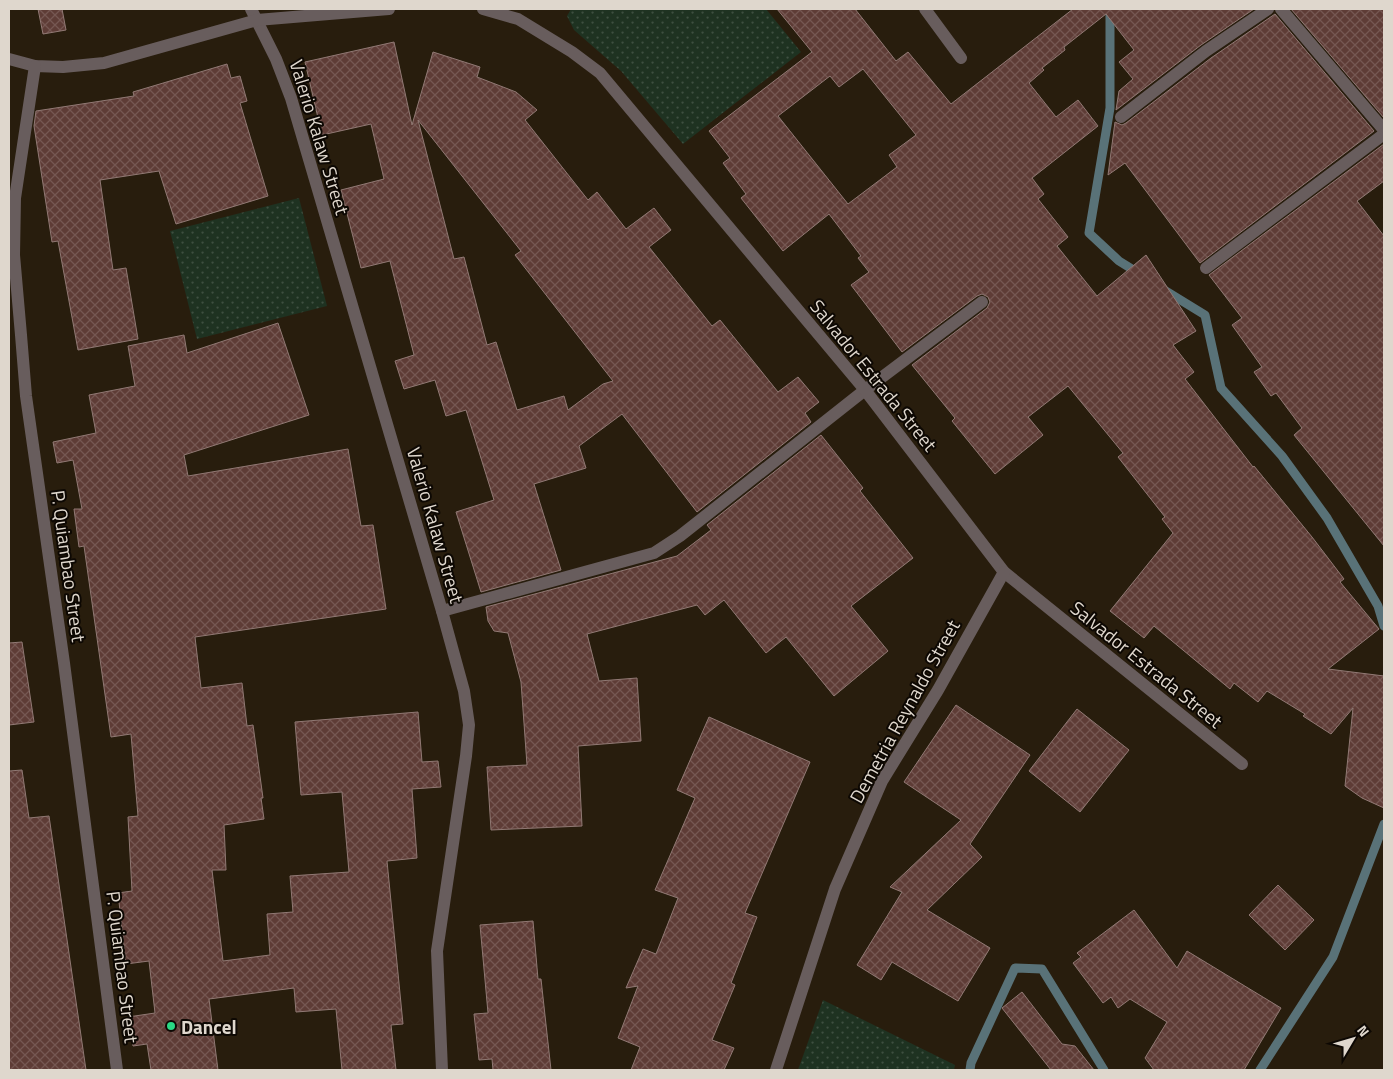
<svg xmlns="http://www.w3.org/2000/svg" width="1393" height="1079" viewBox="0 0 1393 1079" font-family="'Titillium Web',sans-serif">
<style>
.grass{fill:url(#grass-dots)}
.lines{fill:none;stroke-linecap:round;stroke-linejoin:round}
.stream{stroke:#597278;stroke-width:9}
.building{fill:url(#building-cross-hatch);stroke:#917974;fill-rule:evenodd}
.lane{stroke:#685d5d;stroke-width:12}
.street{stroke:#685d5d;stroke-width:12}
.poi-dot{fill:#2ad884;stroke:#0d0803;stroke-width:2}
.labels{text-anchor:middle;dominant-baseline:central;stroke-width:4;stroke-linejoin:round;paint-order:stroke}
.street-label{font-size:19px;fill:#dfd7cd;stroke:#0d0803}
.poi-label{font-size:19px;font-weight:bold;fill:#dfd7cd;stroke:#0d0803;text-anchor:start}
</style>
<defs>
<pattern id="grass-dots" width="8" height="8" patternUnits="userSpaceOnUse" patternTransform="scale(1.25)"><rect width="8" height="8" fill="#1e3221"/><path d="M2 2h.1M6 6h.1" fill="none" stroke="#3e4f40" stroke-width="1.8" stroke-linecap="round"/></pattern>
<pattern id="building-cross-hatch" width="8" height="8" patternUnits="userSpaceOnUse" patternTransform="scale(1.25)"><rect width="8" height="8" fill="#5e3c36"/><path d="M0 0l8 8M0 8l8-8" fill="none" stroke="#755752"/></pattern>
</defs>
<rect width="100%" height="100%" fill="#281d0d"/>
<g class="grass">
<path d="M571 9H766L801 52 683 144 621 71 574 30 567 16Z"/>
<path d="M299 198 327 306 197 339 170 231Z"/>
<path d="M823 1000 955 1065 954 1070H798Z"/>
</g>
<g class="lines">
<g class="stream">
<path d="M1110 9V108L1089 233 1119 261 1140 274"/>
<path d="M1161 288 1205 315 1221 388 1282 456 1327 518 1378 606 1384 626"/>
<path d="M970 1070 971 1063 1015 968 1042 969 1104 1070"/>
<path d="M1260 1070 1333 957 1384 824"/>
</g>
</g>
<g class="building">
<path d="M38 9H62L66 30 43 34Z"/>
<path d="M777 9H855L896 61 908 52 951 104 1073 9H1254L1201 45 1116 110 1119 91 1133 79 1119 62 1134 50 1106 14 1064 47 1065 50 1042 68 1044 70 1029 83 1056 117 1078 100 1098 126 1032 178 1044 194 1038 199 1068 237 1057 246 1097 296 1146 255 1196 331 1173 345 1194 372 1185 379 1253 467 1254 466 1312 537 1344 579 1340 582 1379 629 1328 669 1384 676V808L1362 798 1345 786 1353 708 1331 734 1303 716 1305 714 1267 691 1258 702 1234 683 1230 689 1154 626 1144 638 1110 611 1173 533 1162 519 1165 517 1118 457 1123 453 1068 386 1028 417 1043 435 995 474 952 421 955 418 912 365 987 308 990 302 988 297 982 294 977 296 902 352 851 285 869 272 858 258 861 256 829 214 783 251 741 198 746 194 723 163 730 158 709 131 812 52ZM863 69 916 135 889 155 897 167 848 204 778 116 830 76 839 87Z"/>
<path d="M1291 9H1384V118Z"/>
<path d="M1275 14 1374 131 1200 263 1125 163 1108 175 1115 122 1122 125 1126 123 1211 58Z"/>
<path d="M394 42 412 125 433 52 480 67 477 77 516 92 537 110 525 120 588 200 597 192 626 229 654 208 671 230 649 247 712 326 720 320 778 392 798 377 819 402 805 413 811 422 697 512 622 414 579 446 586 468 534 484 561 570 481 592 456 512 494 500 466 410 446 416 435 380 404 389 395 361 414 355 390 261 361 268 341 190 384 179 371 124 322 135 305 62ZM418 120 521 251 515 255 613 381 603 384 568 410 564 396 517 410 496 342 487 345 464 257 454 259Z"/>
<path d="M227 64 231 78 240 76 247 101 240 103 268 196 176 224 159 171 100 180 113 270 126 268 138 339 78 350 58 241 52 242 34 126 36 111 134 96 133 92Z"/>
<path d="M1384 144V181L1357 201 1384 236V546L1294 435 1302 428 1276 393 1271 396 1254 372 1262 367 1232 325 1242 318 1209 275Z"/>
<path d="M278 323 309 415 184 455 188 476 348 449 361 526 373 525 386 609 195 637 201 688 242 683 247 726 253 725 263 798H261L264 819 224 825 226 870H212L223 961 270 955 267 914 293 912 290 876 349 872 342 792 301 795 295 722 418 712 422 762 438 761 441 787 412 789 417 858 387 861 403 1024 391 1025 396 1070H342L336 1009 296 1012 294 988 209 999 218 1070H151L147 1044 133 1046 128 1017 155 1013 149 961 126 964 118 893 132 891 128 817 138 816 131 734 111 737 84 546 79 547 74 509H82L73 460 57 463 53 442 96 433 89 395 135 386 128 346 184 335 187 353Z"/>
<path d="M821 435 863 488 860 491 913 558 851 606 888 651 834 696 786 637 766 653 724 600 705 615 697 605 587 634 599 681 637 678 641 741 578 746 582 826 491 830 487 767 527 765 521 682 508 633 494 631 488 621 486 607 677 556 711 530 707 525Z"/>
<path d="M22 642 34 722 9 725V643Z"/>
<path d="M956 705 1030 755 970 844 982 857 927 910 990 948 958 1001 892 962 881 980 857 965 902 892 890 887 961 820 904 782Z"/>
<path d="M1077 709 1129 750 1080 812 1029 771Z"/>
<path d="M709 717 810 762 745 913 757 917 731 983 735 985 712 1040 734 1048 724 1070H631L640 1047 618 1038 638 986 626 988 643 949 656 954 678 898 655 890 695 798 677 790Z"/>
<path d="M22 770 29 818 49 816 86 1070H9V771Z"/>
<path d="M1278 885 1314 920 1285 950 1249 915Z"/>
<path d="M1134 910 1177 968 1187 951 1281 1008 1244 1070H1154L1145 1058 1167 1022 1130 999 1118 1008 1111 997 1103 1003 1073 963 1081 957 1077 953Z"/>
<path d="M533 921 538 979H541L551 1070H493L492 1059 479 1060 474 1014 488 1013 480 925Z"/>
<path d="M1022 992 1062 1044 1075 1046 1094 1070H1051L1002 1008Z"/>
</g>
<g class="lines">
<path class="lane" d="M442 611 654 553 680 536 865 390 982 302"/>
<g class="street">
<path d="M251 9 276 59 291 98 442 611 464 691 469 725 466 756 437 951 442 1070"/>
<path d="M483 9 518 19 572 52 600 73 865 390 1004 572 1242 764"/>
<path d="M925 9 961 58"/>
<path d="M1281 9 1384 130"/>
<path d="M9 59 35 66 63 67 104 63 257 20 389 9"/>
<path d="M35 66 15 198 14 255 21 335 26 396 64 663 117 1070"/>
<path d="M1121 117 1206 51 1268 9"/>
<path d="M1206 268 1384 134"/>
<path d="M776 1070 835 889 882 781 938 690 1004 572"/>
</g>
</g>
<circle class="poi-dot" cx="171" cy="1026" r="5"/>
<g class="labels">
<g class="street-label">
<text transform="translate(320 137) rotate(73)">Valerio Kalaw Street</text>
<text transform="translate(874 375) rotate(51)">Salvador Estrada Street</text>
<text transform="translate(436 525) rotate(74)">Valerio Kalaw Street</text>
<text transform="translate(69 566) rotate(82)">P. Quiambao Street</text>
<text transform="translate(1147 664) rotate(39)">Salvador Estrada Street</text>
<text transform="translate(904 711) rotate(-61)">Demetria Reynaldo Street</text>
<text transform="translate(123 967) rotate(83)">P. Quiambao Street</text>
</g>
<g class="poi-label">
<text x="181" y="1026">Dancel</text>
</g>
</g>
<rect width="1393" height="1079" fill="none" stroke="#dfd7cd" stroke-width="20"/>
<g transform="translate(1353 1039) rotate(52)" stroke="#0d0803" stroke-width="4" paint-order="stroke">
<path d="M0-4L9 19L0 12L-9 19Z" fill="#dfd7cd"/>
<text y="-8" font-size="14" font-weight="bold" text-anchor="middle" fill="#dfd7cd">N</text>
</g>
</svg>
